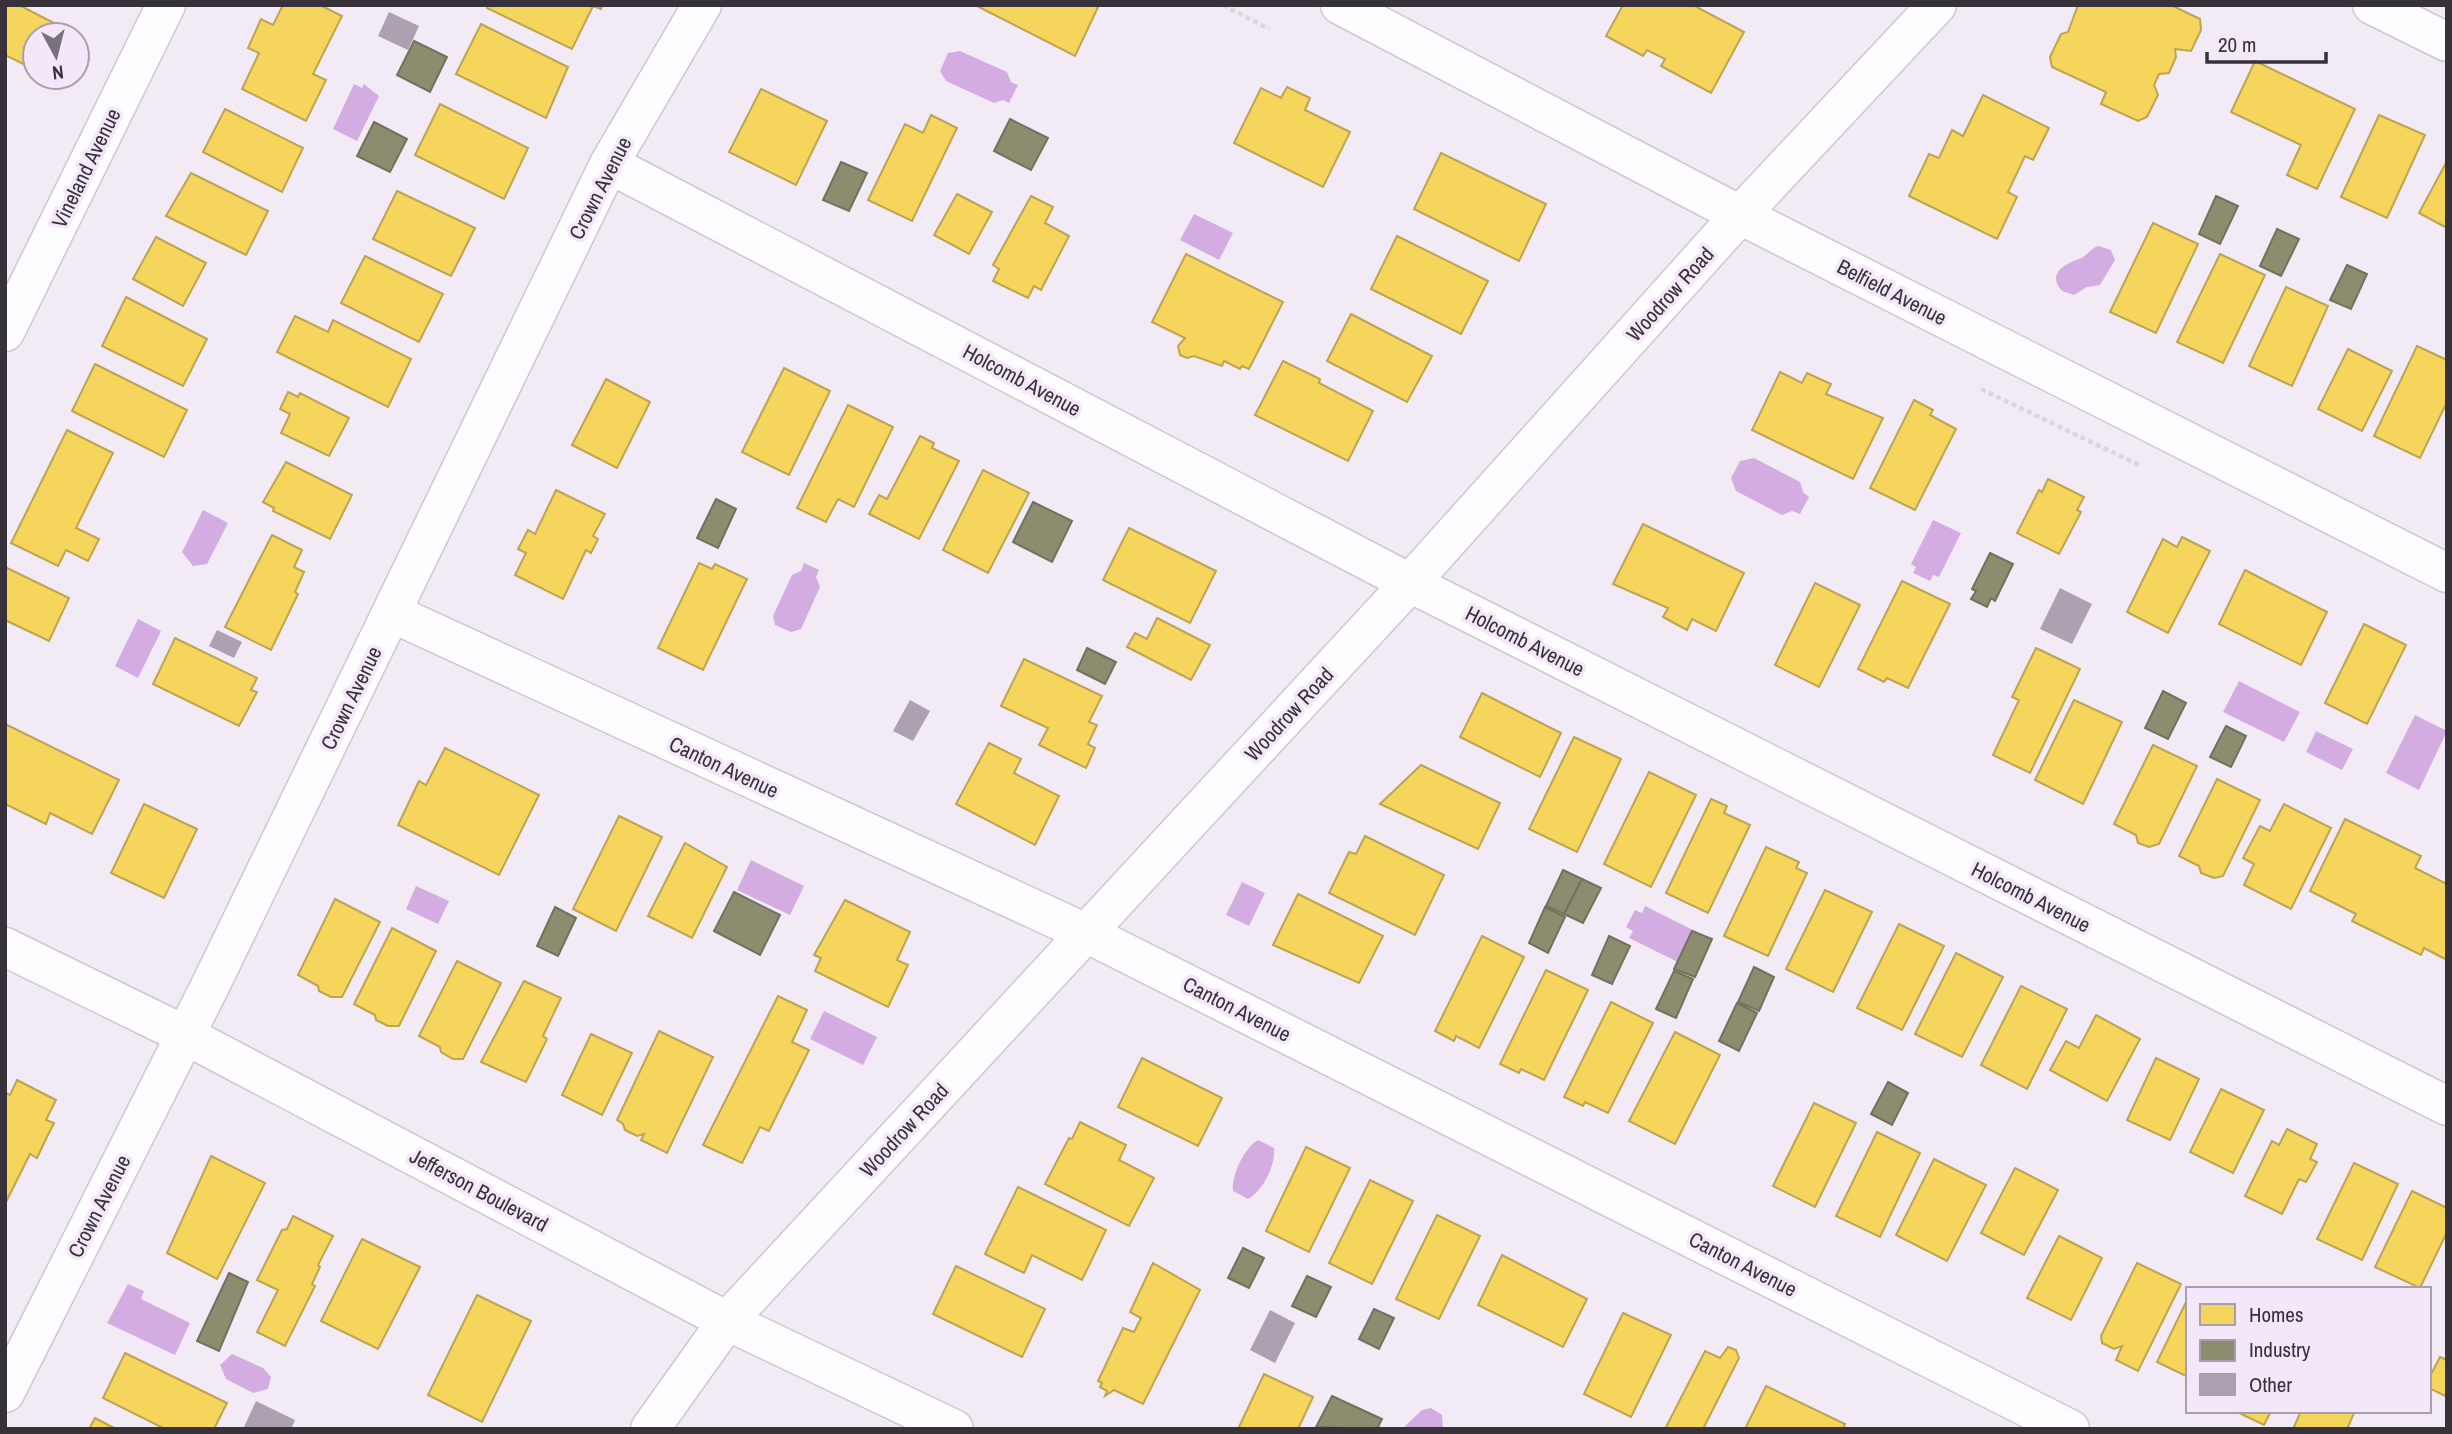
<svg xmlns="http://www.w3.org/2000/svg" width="2452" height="1434" viewBox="0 0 2452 1434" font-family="'Archivo Narrow',sans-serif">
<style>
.water{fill:#d3ade1}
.homes{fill:#f6d55c;stroke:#bda452;stroke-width:2}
.industry{fill:#8c8c6e;stroke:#72715e;stroke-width:2}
.building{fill:#ada0b1}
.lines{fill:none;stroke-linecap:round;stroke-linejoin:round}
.minor-casing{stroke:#cdc8cf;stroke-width:41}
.path{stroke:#d9d7db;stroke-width:4.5;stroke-dasharray:5 3.5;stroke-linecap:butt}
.minor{stroke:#fdfcfe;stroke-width:38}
.labels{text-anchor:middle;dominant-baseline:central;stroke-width:7;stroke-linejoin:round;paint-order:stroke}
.street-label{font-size:21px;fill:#373239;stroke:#f4e7f9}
</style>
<rect width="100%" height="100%" fill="#f2ebf5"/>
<g class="water">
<path d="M960 51 1007 72 1011 82 1018 85 1009 103 1003 100 994 103 946 81 940 71 948 53Z"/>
<path d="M354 84 362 88 364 84 379 96 357 141 333 129Z"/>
<path d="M1194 214 1233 233 1219 260 1180 240Z"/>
<path d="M2098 246 2111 250 2115 260 2100 285 2087 287 2074 295 2062 291C2046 274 2066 263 2079 259 2086 257 2090 249 2098 246Z"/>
<path d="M1754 458 1800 482 1803 492 1809 497 1800 514 1792 511 1782 515 1736 491 1731 478 1740 461Z"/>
<path d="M203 510 228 523 207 564 193 566 182 552Z"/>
<path d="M1933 520 1961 533 1939 577 1933 575 1930 581 1913 573 1916 567 1911 564Z"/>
<path d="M804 563 819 570 816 577 820 587 801 629 791 632 775 625 773 616 792 575 801 571Z"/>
<path d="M138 619 161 631 138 678 115 666Z"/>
<path d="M2239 681 2300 712 2284 742 2223 712Z"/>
<path d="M2415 715 2447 731 2419 790 2386 773Z"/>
<path d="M2316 731 2353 749 2342 770 2306 752Z"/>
<path d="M751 860 804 886 790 915 737 890Z"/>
<path d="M1242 882 1265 893 1249 926 1226 915Z"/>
<path d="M416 886 449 901 438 924 406 909Z"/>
<path d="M1645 906 1701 934 1684 965 1629 938 1633 931 1626 927 1635 910 1642 913Z"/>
<path d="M824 1011 877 1037 863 1065 810 1039Z"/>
<path d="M1258 1140 1274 1148C1276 1164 1263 1191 1248 1199L1233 1191C1231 1176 1244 1148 1258 1140Z"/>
<path d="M128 1284 144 1291 141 1299 190 1323 175 1355 107 1323Z"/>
<path d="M232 1354 263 1368 271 1377 268 1389 253 1393 226 1379 220 1365Z"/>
<path d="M1431 1408 1442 1415 1443 1429H1402L1422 1410Z"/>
</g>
<g class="homes">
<path d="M5 5H19L54 23 48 35H35V61L31 68 5 55Z"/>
<path d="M283 5H320L342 16 313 74 326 80 306 121 242 89 259 53 248 48 261 19 273 25Z"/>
<path d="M488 5H603L601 9 593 6 572 49 487 8Z"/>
<path d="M975 5H1099L1075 56Z"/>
<path d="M1623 5H1693L1744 32 1711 93 1661 66 1665 59 1647 50 1643 56 1606 36Z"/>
<path d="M2078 5H2171L2200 19 2201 30 2191 51 2175 49 2176 57 2169 73 2159 74 2154 85 2158 95 2147 117 2138 121 2101 104 2106 92 2052 67 2050 57 2061 34 2068 32Z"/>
<path d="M481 24 568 67 546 118 456 74Z"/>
<path d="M2255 61 2355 109 2317 189 2287 175 2301 145 2231 112Z"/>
<path d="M1287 87 1310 98 1305 110 1350 132 1323 187 1234 143 1261 88 1281 98Z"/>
<path d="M761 89 827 121 796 185 729 152Z"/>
<path d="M1983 95 2049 128 2033 160 2025 156 2008 192 2017 197 1997 239 1909 196 1929 154 1939 158 1952 130 1963 136Z"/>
<path d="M440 104 528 148 504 199 415 155Z"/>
<path d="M225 109 303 148 282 192 203 152Z"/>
<path d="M931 115 957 128 912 221 868 200 905 124 923 133Z"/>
<path d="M2379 115 2425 135 2387 218 2341 197Z"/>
<path d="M1441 153 1546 204 1519 261 1414 209Z"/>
<path d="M2447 161V228L2419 213Z"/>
<path d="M191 173 268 211 246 255 166 216Z"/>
<path d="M397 191 475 228 451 276 373 239Z"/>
<path d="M957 194 992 212 969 254 934 235Z"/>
<path d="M1031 196 1053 207 1045 223 1069 236 1041 290 1034 286 1028 298 993 281 999 269 993 265Z"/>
<path d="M2153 223 2198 244 2156 333 2110 312Z"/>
<path d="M1397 236 1488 281 1461 334 1371 289Z"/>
<path d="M156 237 206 263 183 306 133 279Z"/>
<path d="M1186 254 1283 302 1249 369 1242 366 1240 369 1224 361 1222 366 1194 356 1187 358 1180 355 1178 346 1185 338 1152 322Z"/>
<path d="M2220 254 2265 275 2223 363 2177 342Z"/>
<path d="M365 256 443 294 419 342 341 303Z"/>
<path d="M2286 287 2328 306 2292 386 2249 366Z"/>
<path d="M126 297 207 339 183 386 102 346Z"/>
<path d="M1351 314 1432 356 1407 402 1327 361Z"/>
<path d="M295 316 328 332 333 320 411 359 388 407 277 352Z"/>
<path d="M2417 346 2447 360V402L2420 458 2374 436Z"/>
<path d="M2348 349 2392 371 2362 431 2318 409Z"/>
<path d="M1283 361 1320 379 1319 383 1373 411 1348 461 1255 415Z"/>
<path d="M95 364 187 410 164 457 72 411Z"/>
<path d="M784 368 830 391 789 475 742 452Z"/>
<path d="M1780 372 1802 383 1807 373 1831 384 1826 394 1883 418 1853 479 1752 430Z"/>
<path d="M606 379 650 402 617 468 572 445Z"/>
<path d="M288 392 298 397 300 393 349 418 329 456 281 433 290 414 280 409Z"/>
<path d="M1914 400 1933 410 1930 415 1956 429 1915 510 1870 488Z"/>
<path d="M848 405 893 427 854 507 838 499 826 522 797 508Z"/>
<path d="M67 430 113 453 76 528 99 539 88 561 66 550 58 566 11 543Z"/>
<path d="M920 436 934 443 932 448 959 461 919 539 869 514 879 495 887 499Z"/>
<path d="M286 462 352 495 330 539 273 511 274 508 263 502Z"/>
<path d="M983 470 1029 493 988 573 943 550Z"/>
<path d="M2048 479 2084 497 2077 510 2081 512 2059 554 2017 533 2039 490 2042 492Z"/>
<path d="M556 490 605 514 593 536 598 539 591 553 586 550 563 599 515 575 526 553 518 549 528 530 535 534Z"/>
<path d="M1643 524 1744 573 1716 631 1692 619 1687 630 1663 617 1668 608 1613 584Z"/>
<path d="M1129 528 1216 571 1190 623 1103 580Z"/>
<path d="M272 535 302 550 294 567 304 572 295 592 298 594 271 650 225 627Z"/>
<path d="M2182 537 2210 551 2168 633 2127 612 2163 539 2177 547Z"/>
<path d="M699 563 712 569 715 564 747 579 703 670 658 648Z"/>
<path d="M5 567 69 598 49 641 5 620Z"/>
<path d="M2245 570 2327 612 2301 665 2219 624Z"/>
<path d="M1902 581 1950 604 1908 688 1887 678 1884 682 1858 669Z"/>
<path d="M1815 583 1860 605 1819 687 1775 665Z"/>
<path d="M1157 618 1210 645 1191 680 1127 647 1135 633 1147 639Z"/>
<path d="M2364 624 2406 645 2367 724 2325 703Z"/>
<path d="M175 638 257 678 251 690 257 692 239 726 153 684Z"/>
<path d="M2036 648 2080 669 2030 773 1993 755 2019 700 2012 697Z"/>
<path d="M1024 659 1102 696 1089 722 1097 725 1088 744 1095 748 1086 768 1039 745 1048 728 1001 706Z"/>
<path d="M1482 693 1561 733 1540 777 1460 737Z"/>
<path d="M2074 700 2122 722 2083 804 2035 780Z"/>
<path d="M5 724 119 780 92 834 50 813 46 824 5 804Z"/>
<path d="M1574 737 1621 759 1577 852 1529 829Z"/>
<path d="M989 743 1021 759 1014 773 1059 796 1035 845 956 804Z"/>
<path d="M2153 745 2197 766 2159 844 2149 847 2138 843 2136 835 2114 824Z"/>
<path d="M445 748 539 795 499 875 398 825 419 781 426 785Z"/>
<path d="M1421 765 1500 803 1478 849 1380 804Z"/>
<path d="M1649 772 1696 795 1651 887 1604 864Z"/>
<path d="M2217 779 2260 800 2223 876 2214 878 2201 873 2199 866 2179 856Z"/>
<path d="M1711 799 1727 806 1724 813 1750 825 1708 913 1666 893Z"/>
<path d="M144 804 197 829 164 898 111 873Z"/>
<path d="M2284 804 2331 828 2291 909 2244 885 2254 864 2243 858 2260 826 2270 831Z"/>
<path d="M619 816 662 837 616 931 573 909Z"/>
<path d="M2345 819 2421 856 2415 868 2447 884V960L2424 948 2421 955 2352 921 2356 914 2310 891Z"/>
<path d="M1365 836 1444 875 1415 935 1329 893 1349 852 1356 854Z"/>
<path d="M685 843 727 867 692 938 648 916Z"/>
<path d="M1766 847 1799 862 1796 868 1807 873 1768 956 1724 936Z"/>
<path d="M1825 890 1872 912 1833 992 1786 969Z"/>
<path d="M1298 894 1383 936 1359 983 1273 945Z"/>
<path d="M335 899 380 922 342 997H331L319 991 318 986 298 975Z"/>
<path d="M845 900 910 932 897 960 908 965 888 1007 815 971 821 958 814 955Z"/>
<path d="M1899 924 1944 946 1902 1030 1857 1008Z"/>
<path d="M392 928 436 951 399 1026H388L376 1020 375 1015 354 1004Z"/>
<path d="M1482 936 1524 957 1479 1048 1456 1036 1454 1041 1435 1031Z"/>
<path d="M1956 953 2003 977 1962 1057 1915 1034Z"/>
<path d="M457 961 501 983 463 1059H453L441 1052 440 1047 419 1036Z"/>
<path d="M1546 970 1588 990 1544 1080 1521 1069 1519 1073 1500 1064Z"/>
<path d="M524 981 561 998 543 1036 547 1039 526 1082 481 1062Z"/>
<path d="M2021 986 2067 1009 2027 1089 1981 1065Z"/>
<path d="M778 996 807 1010 792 1042 809 1050 769 1131 760 1127 742 1163 703 1145Z"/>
<path d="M1611 1002 1653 1023 1608 1113 1585 1102 1583 1106 1564 1097Z"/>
<path d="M2096 1015 2140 1039 2107 1101 2050 1070 2066 1041 2079 1048Z"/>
<path d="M659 1031 713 1057 667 1153 641 1140 644 1134 637 1136 625 1130 623 1124 617 1120Z"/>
<path d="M1675 1032 1720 1055 1675 1144 1629 1121Z"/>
<path d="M591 1034 632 1053 602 1115 562 1095Z"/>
<path d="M1142 1058 1222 1098 1198 1146 1118 1107Z"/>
<path d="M2156 1058 2199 1079 2170 1140 2127 1120Z"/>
<path d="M17 1080 56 1100 46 1120 54 1123 45 1141 37 1158 30 1154 5 1204V1093L10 1095Z"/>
<path d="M2221 1089 2264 1110 2233 1173 2190 1152Z"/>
<path d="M1814 1103 1856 1123 1815 1207 1773 1186Z"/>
<path d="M1080 1122 1126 1145 1119 1160 1154 1178 1129 1226 1045 1184 1069 1138 1072 1139Z"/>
<path d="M2287 1129 2317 1144 2310 1159 2317 1162 2306 1182 2299 1179 2282 1214 2245 1196 2272 1141 2279 1145Z"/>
<path d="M1877 1132 1920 1153 1880 1237 1836 1216Z"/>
<path d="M1306 1147 1350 1168 1309 1252 1266 1231Z"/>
<path d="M211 1156 265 1183 217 1279 167 1253Z"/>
<path d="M1934 1159 1986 1185 1947 1261 1896 1235Z"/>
<path d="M2354 1163 2398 1184 2362 1260 2317 1239Z"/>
<path d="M2015 1168 2058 1190 2024 1255 1981 1233Z"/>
<path d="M1370 1180 1413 1201 1372 1284 1329 1263Z"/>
<path d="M1018 1187 1106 1230 1082 1280 1032 1255 1024 1273 985 1254Z"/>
<path d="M2412 1191 2447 1208V1232L2420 1288 2375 1267Z"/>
<path d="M1437 1215 1480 1236 1439 1319 1396 1299Z"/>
<path d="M293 1216 333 1236 318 1265 320 1267 312 1284 315 1286 285 1346 257 1332 278 1290 257 1280 282 1230 287 1229Z"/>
<path d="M2059 1236 2102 1258 2071 1320 2027 1298Z"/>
<path d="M362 1239 420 1267 378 1349 321 1321Z"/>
<path d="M1502 1255 1587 1299 1563 1347 1478 1305Z"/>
<path d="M1153 1263 1200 1290 1143 1404 1114 1390 1105 1396 1107 1391 1100 1387 1102 1383 1098 1381 1123 1328 1134 1332 1141 1318 1130 1312Z"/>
<path d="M2137 1263 2181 1284 2138 1371 2116 1360 2122 1346 2114 1349 2102 1343 2101 1336Z"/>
<path d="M956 1266 1045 1309 1022 1357 933 1314Z"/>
<path d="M477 1295 531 1321 482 1422 428 1395Z"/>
<path d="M2188 1298V1377L2157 1362Z"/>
<path d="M1623 1313 1671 1335 1631 1417 1584 1394Z"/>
<path d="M1728 1347 1736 1350 1739 1358 1703 1429H1665L1705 1351 1720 1358Z"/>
<path d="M125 1353 227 1403 214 1429H165L103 1398Z"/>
<path d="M2440 1357 2447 1360V1397L2429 1388V1378Z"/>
<path d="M1264 1374 1313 1397 1298 1429H1238Z"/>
<path d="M1766 1386 1845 1424 1843 1429H1745Z"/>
<path d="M2235 1411H2271L2264 1425Z"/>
<path d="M2301 1411H2355L2347 1429H2293Z"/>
<path d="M95 1418 116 1429H89Z"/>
</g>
<g class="industry">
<path d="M414 41 447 57 430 92 397 75Z"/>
<path d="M1010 119 1048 138 1031 170 994 151Z"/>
<path d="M374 122 407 139 390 172 357 156Z"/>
<path d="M841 162 867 173 849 211 823 200Z"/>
<path d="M2216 196 2238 206 2220 244 2199 234Z"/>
<path d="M2277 229 2299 239 2281 276 2260 266Z"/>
<path d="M2347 265 2367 274 2351 309 2330 300Z"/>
<path d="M716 499 736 509 718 548 697 538Z"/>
<path d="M1033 502 1072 521 1052 562 1013 542Z"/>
<path d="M1990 553 2013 564 1995 601 1991 598 1987 607 1971 599 1976 591 1972 589Z"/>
<path d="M1087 648 1116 662 1105 684 1077 670Z"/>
<path d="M2163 691 2186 703 2168 739 2145 728Z"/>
<path d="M2226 726 2246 736 2231 767 2210 757Z"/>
<path d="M1563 870 1582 879 1564 914 1546 906Z"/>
<path d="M1582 879 1601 888 1583 923 1564 914Z"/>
<path d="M734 892 780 915 760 955 714 931Z"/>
<path d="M555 907 576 918 558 956 537 946Z"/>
<path d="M1545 907 1565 917 1548 953 1529 943Z"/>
<path d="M1692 931 1712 939 1695 977 1674 969Z"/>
<path d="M1609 936 1630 946 1612 984 1592 975Z"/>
<path d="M1754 967 1774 977 1759 1011 1738 1002Z"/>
<path d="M1674 971 1693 979 1676 1018 1656 1009Z"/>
<path d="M1737 1003 1757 1013 1739 1051 1719 1041Z"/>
<path d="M1888 1082 1908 1093 1892 1125 1871 1114Z"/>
<path d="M1243 1248 1264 1258 1249 1288 1228 1278Z"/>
<path d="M229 1273 248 1282 219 1351 197 1341Z"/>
<path d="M1307 1276 1331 1287 1316 1317 1292 1306Z"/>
<path d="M1374 1309 1394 1318 1379 1349 1359 1339Z"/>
<path d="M1332 1396 1382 1419 1377 1429 1316 1427Z"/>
</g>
<g class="building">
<path d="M389 12 419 26 408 50 378 36Z"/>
<path d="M2060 588 2092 604 2072 644 2040 629Z"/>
<path d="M217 630 242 642 234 658 209 646Z"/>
<path d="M910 700 930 711 913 741 893 731Z"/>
<path d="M1270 1310 1295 1323 1275 1363 1250 1350Z"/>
<path d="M256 1401 295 1420 291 1429H243Z"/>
</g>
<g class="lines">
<defs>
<g id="minor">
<path d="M1340 5 1740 215 2447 573"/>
<path d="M2372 5 2447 42"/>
<path d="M609 164 1410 583 2447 1106"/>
<path d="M5 332 166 5"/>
<path d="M392 613 1086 933 2070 1429"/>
<path d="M5 947 185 1035 727 1321 954 1429"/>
<path d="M5 1393 211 984 609 164 702 5"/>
<path d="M650 1429 727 1321 1410 583 1740 215 1937 5"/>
</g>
</defs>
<use href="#minor" class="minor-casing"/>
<g class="path">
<path d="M1223 5 1269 29"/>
<path d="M1981 389 2141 466"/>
</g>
<use href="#minor" class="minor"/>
</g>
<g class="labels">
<g class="street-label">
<text transform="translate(86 168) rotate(-64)">Vineland Avenue</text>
<text transform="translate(600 188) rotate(-63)">Crown Avenue</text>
<text transform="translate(1892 292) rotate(27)">Belfield Avenue</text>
<text transform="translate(1670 294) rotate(-48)">Woodrow Road</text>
<text transform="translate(1022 380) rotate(28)">Holcomb Avenue</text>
<text transform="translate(1525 641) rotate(27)">Holcomb Avenue</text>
<text transform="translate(351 698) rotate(-64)">Crown Avenue</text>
<text transform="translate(1289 714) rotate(-47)">Woodrow Road</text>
<text transform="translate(724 767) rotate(25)">Canton Avenue</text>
<text transform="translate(2031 897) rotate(27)">Holcomb Avenue</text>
<text transform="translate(1237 1009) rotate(27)">Canton Avenue</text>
<text transform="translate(904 1130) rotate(-47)">Woodrow Road</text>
<text transform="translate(479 1190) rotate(28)">Jefferson Boulevard</text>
<text transform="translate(99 1206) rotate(-63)">Crown Avenue</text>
<text transform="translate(1743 1264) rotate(27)">Canton Avenue</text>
</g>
</g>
<rect width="2452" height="1434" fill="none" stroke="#373239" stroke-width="14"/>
<rect x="2186" y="1287" width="245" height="126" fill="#f4e7f9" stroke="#a89fac" stroke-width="2"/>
<rect x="2200" y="1304" width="35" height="21" fill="#f6d55c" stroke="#a89fac" stroke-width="2"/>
<text x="2249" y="1322" font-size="21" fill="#373239">Homes</text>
<rect x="2200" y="1340" width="35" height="21" fill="#8c8c6e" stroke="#a89fac" stroke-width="2"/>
<text x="2249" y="1357" font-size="21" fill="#373239">Industry</text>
<rect x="2200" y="1374" width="35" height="21" fill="#ada0b1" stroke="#a89fac" stroke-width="2"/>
<text x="2249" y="1392" font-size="21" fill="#373239">Other</text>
<g transform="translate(56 56) rotate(173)"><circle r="33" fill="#f4e7f9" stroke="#a89fac" stroke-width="2"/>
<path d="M0-5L12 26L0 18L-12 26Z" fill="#78737b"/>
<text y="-10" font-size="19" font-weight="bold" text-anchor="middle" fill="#373239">N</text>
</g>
<path d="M2207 52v10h119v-10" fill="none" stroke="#373239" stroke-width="3.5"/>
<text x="2218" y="52" font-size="21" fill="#373239" stroke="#f4e7f9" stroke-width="5" paint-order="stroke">20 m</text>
</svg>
